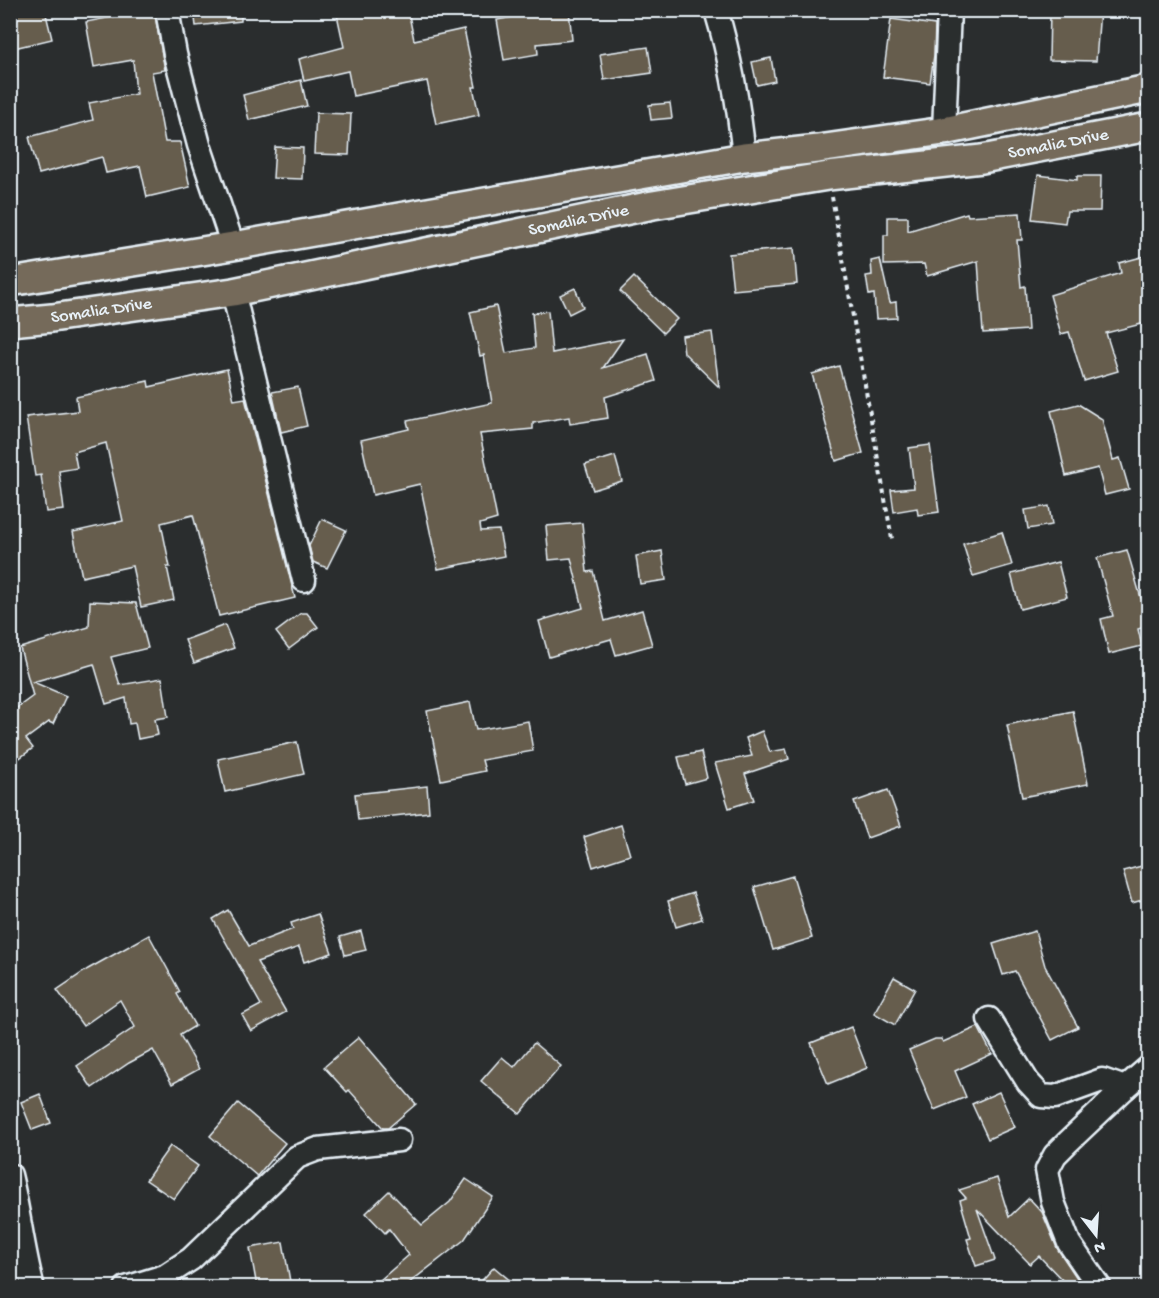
<svg xmlns="http://www.w3.org/2000/svg" width="1159" height="1298" viewBox="0 0 1159 1298" font-family="'Gochi Hand',sans-serif">
<style>
.building{fill:#665d4e;stroke:#e8f1f8;stroke-width:1.5}
.lines{fill:none;stroke-linecap:round;stroke-linejoin:round}
.minor-casing{stroke:#e8f1f8;stroke-width:27}
.major-casing{stroke:#e8f1f8;stroke-width:32}
.path{stroke:#e8f1f8;stroke-width:4;stroke-dasharray:4.5 4.5;stroke-linecap:butt}
.minor{stroke:#2a2d2e;stroke-width:22}
.major{stroke:#746a5a;stroke-width:27}
.labels{text-anchor:middle;dominant-baseline:central;stroke-width:5;stroke-linejoin:round;paint-order:stroke}
.street-label{font-size:18px;fill:#e8f1f8;stroke:#2a2d2e}
</style>
<rect width="100%" height="100%" fill="#2a2d2e"/>
<filter id="ink" filterUnits="userSpaceOnUse"><feTurbulence type="fractalNoise" baseFrequency=".0167" numOctaves="2"/><feDisplacementMap in="SourceGraphic" scale="12" xChannelSelector="R" yChannelSelector="G"/><feConvolveMatrix kernelMatrix="1 2 1 2 8 2 1 2 1" color-interpolation-filters="sRGB"/></filter>
<g filter="url(#ink)">
<g class="building">
<path d="M10 10H45L52 39 10 49Z"/>
<path d="M127 10H154L165 70 152 72 165 142H180L190 187 147 197 140 166 106 173 102 157 39 174 29 137 93 120 89 103 136 94 133 60 94 67 86 22 128 14Z"/>
<path d="M194 10H241V21L196 26Z"/>
<path d="M336 10H408L414 40 464 29 476 87H473L479 115 436 124 427 81 353 96 348 71 304 81 299 59 344 47Z"/>
<path d="M551 10H569L572 40 537 44 538 54 504 60 497 20Z"/>
<path d="M1050 10H1100L1096 61 1049 60Z"/>
<path d="M891 19 935 25 934 55 930 83 883 77Z"/>
<path d="M648 47 652 73 604 80 600 54Z"/>
<path d="M771 58 775 81 757 85 752 62Z"/>
<path d="M301 80 307 106 249 120 243 95Z"/>
<path d="M670 103 672 118 651 120 649 105Z"/>
<path d="M316 113 351 114 349 155 314 154Z"/>
<path d="M275 147 303 148 302 179 273 178Z"/>
<path d="M1038 175 1077 180V176H1101L1100 211H1067L1065 223 1032 219Z"/>
<path d="M967 213 968 216 1020 213 1022 240H1017L1021 287 1025 286 1028 330 983 333 978 261 927 276 924 264 884 265V235H888V217H908V231Z"/>
<path d="M794 248 797 284 733 290 729 254Z"/>
<path d="M1149 255V322L1106 333 1118 371 1084 381 1069 332 1061 334 1050 295 1121 273 1119 263Z"/>
<path d="M880 259 890 303 896 302 897 318 876 319 874 294 869 295 866 276 872 275 871 261Z"/>
<path d="M634 277 677 319 663 333 620 291Z"/>
<path d="M575 288 583 307 569 314 560 295Z"/>
<path d="M496 306 506 353 535 348 532 313 548 311 552 353 623 339 603 368 648 354 656 381 605 397 608 418 570 424 569 417 533 423V429L480 434 497 519 480 524 481 531 499 530 504 556 438 569 420 484 373 495 361 440 409 429 407 421 492 403 484 355 480 356 470 312Z"/>
<path d="M712 332 719 387 684 353 682 336Z"/>
<path d="M839 366 863 453 836 461 812 374Z"/>
<path d="M227 369 234 400 245 398 295 598 219 616 193 515 161 523 170 567H167L174 600 141 607 132 566 82 577 73 532 123 521 106 443 74 452 77 468 59 471 64 510 46 512 41 475 35 476 26 417 78 411 76 397 148 381 149 387Z"/>
<path d="M298 387 307 426 281 432 272 392Z"/>
<path d="M1078 404 1102 419 1113 460 1120 458 1129 489 1105 495 1098 468 1066 476 1051 411Z"/>
<path d="M930 445 939 512 918 515 917 508 894 512 891 490 914 488 909 448Z"/>
<path d="M615 456 622 481 593 490 585 465Z"/>
<path d="M1049 506 1052 525 1028 529 1025 510Z"/>
<path d="M322 519 346 530 327 568 313 562 309 546Z"/>
<path d="M582 523 587 572 593 571 605 621 642 610 652 645 616 655 611 639 549 657 539 621 583 608 571 558 549 560 546 526Z"/>
<path d="M1002 532 1012 565 973 576 963 544Z"/>
<path d="M1127 550 1141 598 1149 595V626L1138 629 1142 646 1109 654 1101 619 1113 616 1097 558Z"/>
<path d="M662 551 666 580 640 584 636 556Z"/>
<path d="M1058 562 1067 597 1020 609 1011 574Z"/>
<path d="M90 601 136 603 148 648 111 657 120 685 162 678 168 717 155 719 158 735 138 739 135 723 129 724 126 698 106 704 94 664 33 682 66 696 53 724 49 722 26 739 33 748 10 765V713L33 696 20 648 89 627Z"/>
<path d="M301 613H307L318 627 289 649 276 632Z"/>
<path d="M225 625 234 648 194 663 185 640Z"/>
<path d="M470 702 476 730 528 721 533 751 482 760 485 771 441 780 427 711Z"/>
<path d="M1073 711 1088 784 1022 797 1007 725Z"/>
<path d="M762 731 770 752 786 749 789 759 745 774 754 800 729 808 715 763 752 756 746 738Z"/>
<path d="M297 742 304 774 225 792 218 759Z"/>
<path d="M701 752 707 778 685 784 678 757Z"/>
<path d="M427 786 429 812 358 820 355 794Z"/>
<path d="M888 790 901 826 867 838 854 802Z"/>
<path d="M621 825 630 855 593 867 584 837Z"/>
<path d="M1149 864V898L1132 903 1123 871Z"/>
<path d="M793 876 812 938 773 950 754 887Z"/>
<path d="M693 893 702 919 676 927 668 901Z"/>
<path d="M228 910 249 946 293 929 291 923 318 914 332 953 304 962 299 947 257 962 286 1012 251 1031 242 1015 261 1005 213 919Z"/>
<path d="M361 931 366 950 345 955 340 937Z"/>
<path d="M1035 931 1045 966 1078 1027 1052 1040 1015 971 1003 975 993 944Z"/>
<path d="M149 935 180 992 177 994 195 1026 180 1035 199 1069 172 1084 153 1050 129 1063 92 1088 77 1066 135 1027 120 1000 83 1026 57 990 88 969Z"/>
<path d="M894 977 915 989 895 1025 874 1013Z"/>
<path d="M851 1027 867 1068 828 1084 811 1043Z"/>
<path d="M978 1027 992 1054 955 1071 966 1097 934 1110 909 1050 935 1039H941L943 1042Z"/>
<path d="M359 1037 416 1104 388 1128H383L349 1090 347 1092 324 1067Z"/>
<path d="M534 1043 561 1066 520 1114 481 1081 502 1057 514 1067Z"/>
<path d="M999 1092 1015 1127 988 1139 972 1104Z"/>
<path d="M40 1094 51 1123 32 1130 21 1102Z"/>
<path d="M238 1103 285 1143 257 1176 210 1136Z"/>
<path d="M170 1146 198 1166 174 1199 146 1180Z"/>
<path d="M997 1178 1009 1217 1029 1198 1042 1212 1057 1248 1081 1284 1077 1287H1069L1039 1256 1030 1264 977 1209 995 1260 976 1266 967 1239 971 1238 960 1200 966 1198 959 1190Z"/>
<path d="M466 1179 493 1197 464 1240 404 1287H372L409 1255 389 1229 385 1233 366 1213 389 1191 422 1225 450 1202Z"/>
<path d="M283 1242 291 1287H257L250 1248Z"/>
<path d="M494 1267 518 1287H476Z"/>
</g>
<g class="lines">
<defs>
<g id="minor">
<path d="M167 10 175 54 199 145 233 246"/>
<path d="M716 10C731 60 739 106 744 157"/>
<path d="M944 131 949 10"/>
<path d="M233 292 304 580"/>
<path d="M989 1019 1028 1082 1041 1096 1055 1097 1102 1080 1125 1088"/>
<path d="M10 1175C19 1212 23 1251 33 1288"/>
<path d="M126 1288 165 1276 191 1259 297 1157 318 1149 399 1140"/>
<path d="M1100 1288 1069 1243 1053 1202 1047 1170 1055 1155 1068 1142 1125 1088 1148 1068"/>
</g>
<g id="major">
<path d="M10 282 233 246 744 157 818 149 944 131 1148 89"/>
<path id="s1" d="M10 322 52 318 233 292 653 205 828 176 982 159 1148 127"/>
</g>
</defs>
<use href="#minor" class="minor-casing"/>
<use href="#major" class="major-casing"/>
<path class="path" d="M832 197 892 539"/>
<use href="#minor" class="minor"/>
<use href="#major" class="major"/>
</g>
</g>
<g class="labels">
<g class="street-label">
<text stroke="none"><textPath href="#s1" startOffset="1064">Somalia Drive</textPath></text>
<text stroke="none"><textPath href="#s1" startOffset="578">Somalia Drive</textPath></text>
<text stroke="none"><textPath href="#s1" startOffset="92">Somalia Drive</textPath></text>
</g>
</g>
<rect width="1159" height="1298" fill="none" stroke="#2a2d2e" stroke-width="36"/>
<rect x="18" y="18" width="1123" height="1262" fill="none" stroke="#e8f1f8" stroke-width="2" filter="url(#ink)"/>
<g transform="translate(1096 1235) rotate(163)" stroke="#2a2d2e" stroke-width="4.5" paint-order="stroke">
<path d="M0-4.5L10 22L0 15L-10 22Z" fill="#e8f1f8"/>
<text y="-9" font-size="16" font-weight="bold" text-anchor="middle" fill="#e8f1f8">N</text>
</g>
</svg>
